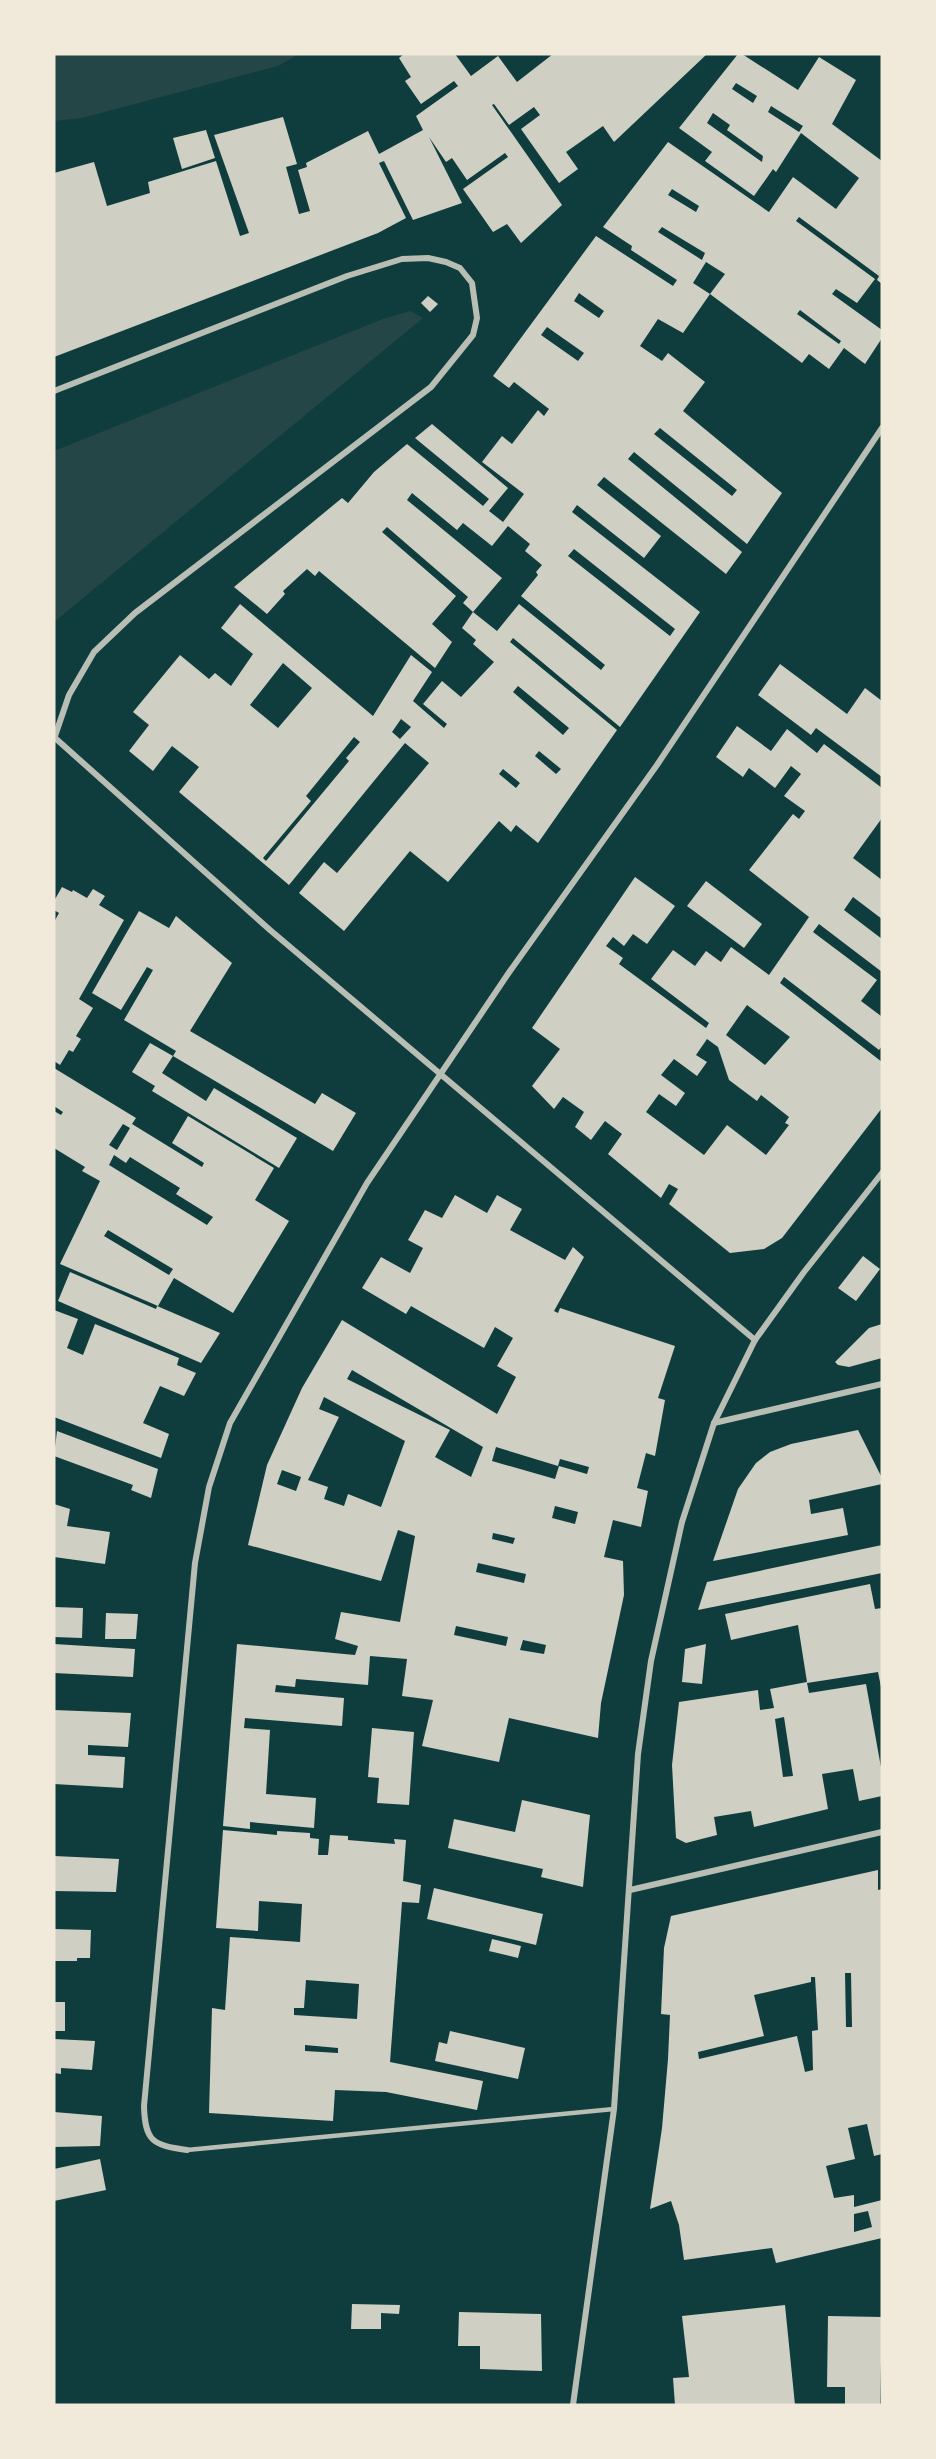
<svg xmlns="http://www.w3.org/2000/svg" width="936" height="2459" viewBox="0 0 936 2459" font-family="Georgia,serif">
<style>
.green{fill:#244646}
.building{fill:#cfcfc3;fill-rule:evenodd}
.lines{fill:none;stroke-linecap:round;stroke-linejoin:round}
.service{stroke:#b8beb3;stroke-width:4.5}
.minor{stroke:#b8beb3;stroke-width:6}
</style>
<rect width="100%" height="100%" fill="#0f3d3e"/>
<g class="green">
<path d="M54 54H299L278 66 82 118 54 121Z"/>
<path d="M410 311 423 318 54 622V451L383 319Z"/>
</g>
<g class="building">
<path d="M404 54H455L471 76 498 56 517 82 553 54H707L614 142 603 126 566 152 578 169 559 183 521 129 540 115 534 107 509 125 494 104 492 105 562 205 521 243 507 224 493 232 463 189 508 157 505 153 467 180 452 158 446 162 429 137 462 203 413 220 384 161 379 163 406 218 378 233 54 357V173L94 162 107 206 150 193 148 182 216 161 240 236 249 233 214 135 283 117 297 164 286 167 299 214 310 211 298 170 307 167 306 163 368 131 379 154 423 130 416 116 458 86 454 81 421 104 405 81 411 77 399 58Z"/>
<path d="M738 54H742L798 90 819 57 856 80 832 124 882 161V284L877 280 879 276 799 217 796 221 875 279 857 303 836 289 832 294 882 330V338L865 364 844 348 829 369 809 354 802 363 710 294 725 274 706 262 693 283 710 294 683 333 658 319 640 346 662 361 668 353 705 382 683 411 782 493 747 544 634 452 628 459 742 552 726 574 604 477 597 485 661 536 644 558 577 505 572 512 700 612 620 727 513 638 510 642 617 730 538 843 516 825 511 832 499 821 448 882 410 851 344 931 299 893 324 862 337 873 429 763 405 743 289 885 179 792 199 767 172 746 153 771 129 751 149 725 133 712 180 655 209 679 215 673 231 686 253 654 221 628 240 604 373 716 411 655 432 672 413 701 444 728 447 724 423 704 442 681 461 697 494 662 473 644 476 640 462 628 473 612 497 631 519 604 601 670 605 665 521 596 538 575 536 572 542 565 525 551 530 544 508 526 492 546 463 523 457 530 412 493 407 500 502 578 473 612 463 603 468 597 387 527 382 532 456 596 432 624 452 642 435 668 319 571 315 576 307 569 283 591 285 594 267 614 234 587 342 498 348 503 374 472 407 444 483 506 489 499 415 438 432 424 508 488 489 511 503 522 524 494 482 462 502 436 512 444 538 410 544 416 549 409 514 382 509 388 493 376 596 236 673 286 677 280 631 250 632 246 603 227 668 142 769 212 793 177 836 209 859 178 801 133 776 172 773 169 754 196 705 161 712 152 679 128ZM736 83 757 96 753 103 732 89ZM771 106 803 126 799 132 768 112ZM713 113 730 125 727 130 763 156 762 162 707 123ZM672 189 699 206 696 212 668 195ZM662 227 705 253 702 260 658 232ZM579 293 604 311 599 318 574 301ZM800 310 841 341 839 344 797 314ZM547 327 584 353 578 361 541 335ZM660 428 737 490 732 496 654 434ZM574 549 675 629 670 636 568 556ZM283 663 312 688 278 728 250 705ZM518 686 569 728 563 735 513 692ZM401 719 411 727 400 739 392 732ZM354 737 360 742 346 758 349 761 266 861 263 858 311 801 306 796ZM539 751 561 769 556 774 535 756ZM503 769 520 783 516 788 499 774Z"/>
<path d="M206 130 215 158 182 169 173 138Z"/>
<path d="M428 296 438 304 430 312 421 303Z"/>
<path d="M780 664 847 714 865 688 882 701V777L816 728 811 735 758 695Z"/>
<path d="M737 726 771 751 787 729 817 753 824 744 882 788V818L853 858 882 880V919L853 897 844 910 882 939V972L819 924 813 932 877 980 861 1001 881 1016 882 1014V1046L879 1050 784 977 780 983 882 1062V1108L782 1238 764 1249 730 1253 669 1204 678 1189 669 1184 661 1198 608 1154 622 1134 605 1121 591 1140 575 1127 584 1112 563 1097 554 1109 532 1086 560 1049 532 1028 635 877 675 906 647 944 633 934 624 946 613 937 606 946 623 958 619 964 706 1028 709 1023 651 979 673 950 695 966 706 951 721 962 731 947 769 975 809 917 749 870 793 814 799 819 805 811 784 796 801 774 791 766 775 788 749 768 743 777 716 757ZM747 1005 790 1037 765 1065 726 1035ZM707 1039 718 1047 729 1080 757 1101 761 1095 789 1117 785 1123 789 1125 766 1155 727 1125 704 1155 646 1112 659 1094 676 1106 685 1093 661 1075 674 1059 697 1076 707 1062 696 1055Z"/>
<path d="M706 881 762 924 744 948 687 906Z"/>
<path d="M62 887 72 892 73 890 87 898 93 889 105 896 99 905 124 920 79 999 93 1008 76 1036 81 1039 73 1052 69 1050 60 1065 54 1061V922L59 913 54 910V901Z"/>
<path d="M139 911 169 928 176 916 232 963 190 1031 315 1104 322 1093 356 1113 333 1151 173 1056 176 1051 124 1020 153 970 147 967 121 1010 92 993Z"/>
<path d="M150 1043 173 1056 162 1073 206 1101 214 1088 297 1138 279 1168 152 1091 155 1086 132 1072Z"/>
<path d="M54 1068 136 1118 132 1124 202 1167 204 1163 172 1143 188 1116 274 1168 255 1200 289 1221 233 1313 174 1278 158 1306 60 1264 100 1181 82 1171 85 1167 54 1148V1111L61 1115 63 1112 54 1106ZM123 1124 130 1128 117 1150 109 1145ZM114 1155 126 1163 130 1157 180 1188 176 1194 213 1217 207 1225 109 1165ZM108 1230 173 1269 169 1275 104 1236Z"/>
<path d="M455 1195 487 1213 497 1195 522 1209 510 1230 565 1260 573 1247 584 1257 554 1311 558 1313 560 1308 675 1346 658 1398 665 1400 655 1456 646 1453 637 1488 648 1491 641 1527 613 1520 604 1557 623 1561 624 1595 601 1703 598 1738 509 1718 499 1762 422 1746 433 1700 402 1696 407 1659 370 1656 368 1685 296 1679 295 1687 276 1685 275 1692 344 1698 342 1726 245 1718 244 1728 270 1730 266 1794 316 1798 314 1828 250 1822V1829L223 1826 237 1644 355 1655 358 1646 335 1639 341 1612 400 1622 415 1536 398 1530 381 1581 248 1545 267 1465 302 1388 342 1320 497 1414 516 1377 497 1366 513 1338 495 1327 484 1348 411 1306 406 1314 362 1288 381 1257 410 1273 423 1248 408 1240 425 1210 442 1218ZM352 1370 483 1447 471 1477 435 1457 450 1430 347 1379ZM324 1397 405 1441 381 1507 348 1494 344 1506 324 1499 328 1487 308 1480 339 1417 319 1409ZM496 1447 558 1466 560 1459 589 1467 587 1474 559 1466 555 1479 492 1461ZM282 1470 301 1477 296 1491 277 1484ZM555 1506 578 1512 575 1524 552 1518ZM493 1533 515 1538 513 1544 492 1539ZM478 1563 526 1574 524 1583 476 1572ZM456 1626 508 1637 506 1646 454 1635ZM523 1640 546 1645 544 1654 520 1650Z"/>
<path d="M863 1256 880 1269 856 1301 838 1288Z"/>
<path d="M70 1272 156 1309 157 1306 220 1333 201 1363 58 1301Z"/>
<path d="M54 1310 78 1319 67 1348 83 1355 95 1324 179 1358 177 1365 196 1373 184 1396 160 1386 143 1423 169 1434 161 1458 54 1417Z"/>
<path d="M882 1324V1358L849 1367 838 1365 835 1362 869 1328Z"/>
<path d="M858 1430 882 1478V1484L809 1500 811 1514 843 1508 848 1535 713 1561 738 1489 756 1463 770 1452 791 1444Z"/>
<path d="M57 1431 158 1469 151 1498 131 1490 133 1485 54 1456Z"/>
<path d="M54 1504 70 1509 67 1526 110 1532 105 1564 54 1557Z"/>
<path d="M882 1545V1573L698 1610 707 1582Z"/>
<path d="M870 1584 875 1609 882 1608V1692L878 1672 807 1683 809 1693 866 1684 882 1773V1796L859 1801 853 1769 822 1774 828 1809 754 1827 751 1811 714 1817 717 1835 686 1843 676 1838 672 1765 679 1702 758 1690 760 1710 774 1708 770 1689 807 1682 798 1625 731 1640 725 1614ZM784 1717 793 1776 783 1777 775 1719Z"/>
<path d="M54 1607 83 1608 82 1638 54 1637Z"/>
<path d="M106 1613 138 1614 136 1639H105Z"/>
<path d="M54 1644 135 1649 133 1677 54 1673Z"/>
<path d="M706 1644 702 1684 682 1682 685 1649Z"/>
<path d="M54 1710 131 1713 128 1747 88 1745V1755L125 1757 123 1788 54 1784Z"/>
<path d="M372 1728 414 1732 409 1805 377 1803 379 1778 368 1777Z"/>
<path d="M522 1800 590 1815 583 1887 541 1877 543 1869 448 1848 454 1819 515 1832Z"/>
<path d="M223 1830 277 1835V1831L310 1833V1838L319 1839 318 1855H328L330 1835 348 1836V1840L395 1844 394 1839 406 1840 403 1881 421 1885 419 1903 402 1902 390 2062 483 2081 477 2110 386 2092 335 2090 333 2121 209 2113 212 2008 225 2010 230 1937 300 1942 302 1904 259 1901 258 1931 216 1928ZM306 1980 359 1984 357 2019 294 2015V2008H304ZM305 2045 338 2048V2053L305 2051Z"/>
<path d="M54 1856 119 1859 116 1892 54 1891Z"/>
<path d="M878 1870V1890L882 1889V2154L874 2156 867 2124 848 2128 855 2159 826 2166 834 2198 854 2195V2207L882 2200V2238L776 2263 772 2248 684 2260 679 2225 671 2201 650 2209 662 2128 668 2059 670 2015 661 2014 664 1948 671 1916ZM845 1973H851L852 2027H846ZM811 1977H815L818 2030 812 2031 813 2070 805 2072 797 2036 699 2059 698 2052 764 2036 754 1995 811 1982ZM868 2211 872 2227 854 2232V2214Z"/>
<path d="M434 1888 543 1914 536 1945 427 1919Z"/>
<path d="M54 1929 91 1930 90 1958H77V1961H54Z"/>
<path d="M492 1939 521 1946 518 1958 489 1951Z"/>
<rect x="54" y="2002" width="11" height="29"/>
<path d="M450 2031 525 2048 518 2079 435 2061 439 2042 447 2044Z"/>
<path d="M54 2039 95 2041 92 2070 61 2068V2074L54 2073Z"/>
<path d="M54 2112 102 2116 100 2146 54 2147Z"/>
<path d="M100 2159 106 2190 54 2201V2169Z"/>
<path d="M352 2304 400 2305 399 2314 381 2313V2329H351Z"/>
<path d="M785 2305 795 2405H675L673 2378 689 2377 682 2316Z"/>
<path d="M459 2312 541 2314 542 2371 480 2369V2346H458Z"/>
<path d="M828 2316 882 2317 880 2405H845V2387H827Z"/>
</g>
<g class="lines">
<path class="service" d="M187 2150 614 2109"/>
<g class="minor">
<path d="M54 391 347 276 402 259 428 258 446 262 460 268 472 283 477 318 473 335 431 387 135 613 94 652 69 695 54 739"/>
<path d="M54 737 270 930 755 1340"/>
<path d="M714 1423 882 1384"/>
<path d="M630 1890 882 1832"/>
<path d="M187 2150C153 2145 145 2142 144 2106L195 1563 209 1487 230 1423 367 1183 510 971 657 765 882 428"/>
<path d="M573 2405 614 2109 638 1754 651 1661 682 1522 714 1423 755 1340 804 1272 882 1173"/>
</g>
</g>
<rect width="936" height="2459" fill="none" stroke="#f1e9da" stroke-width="111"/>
</svg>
